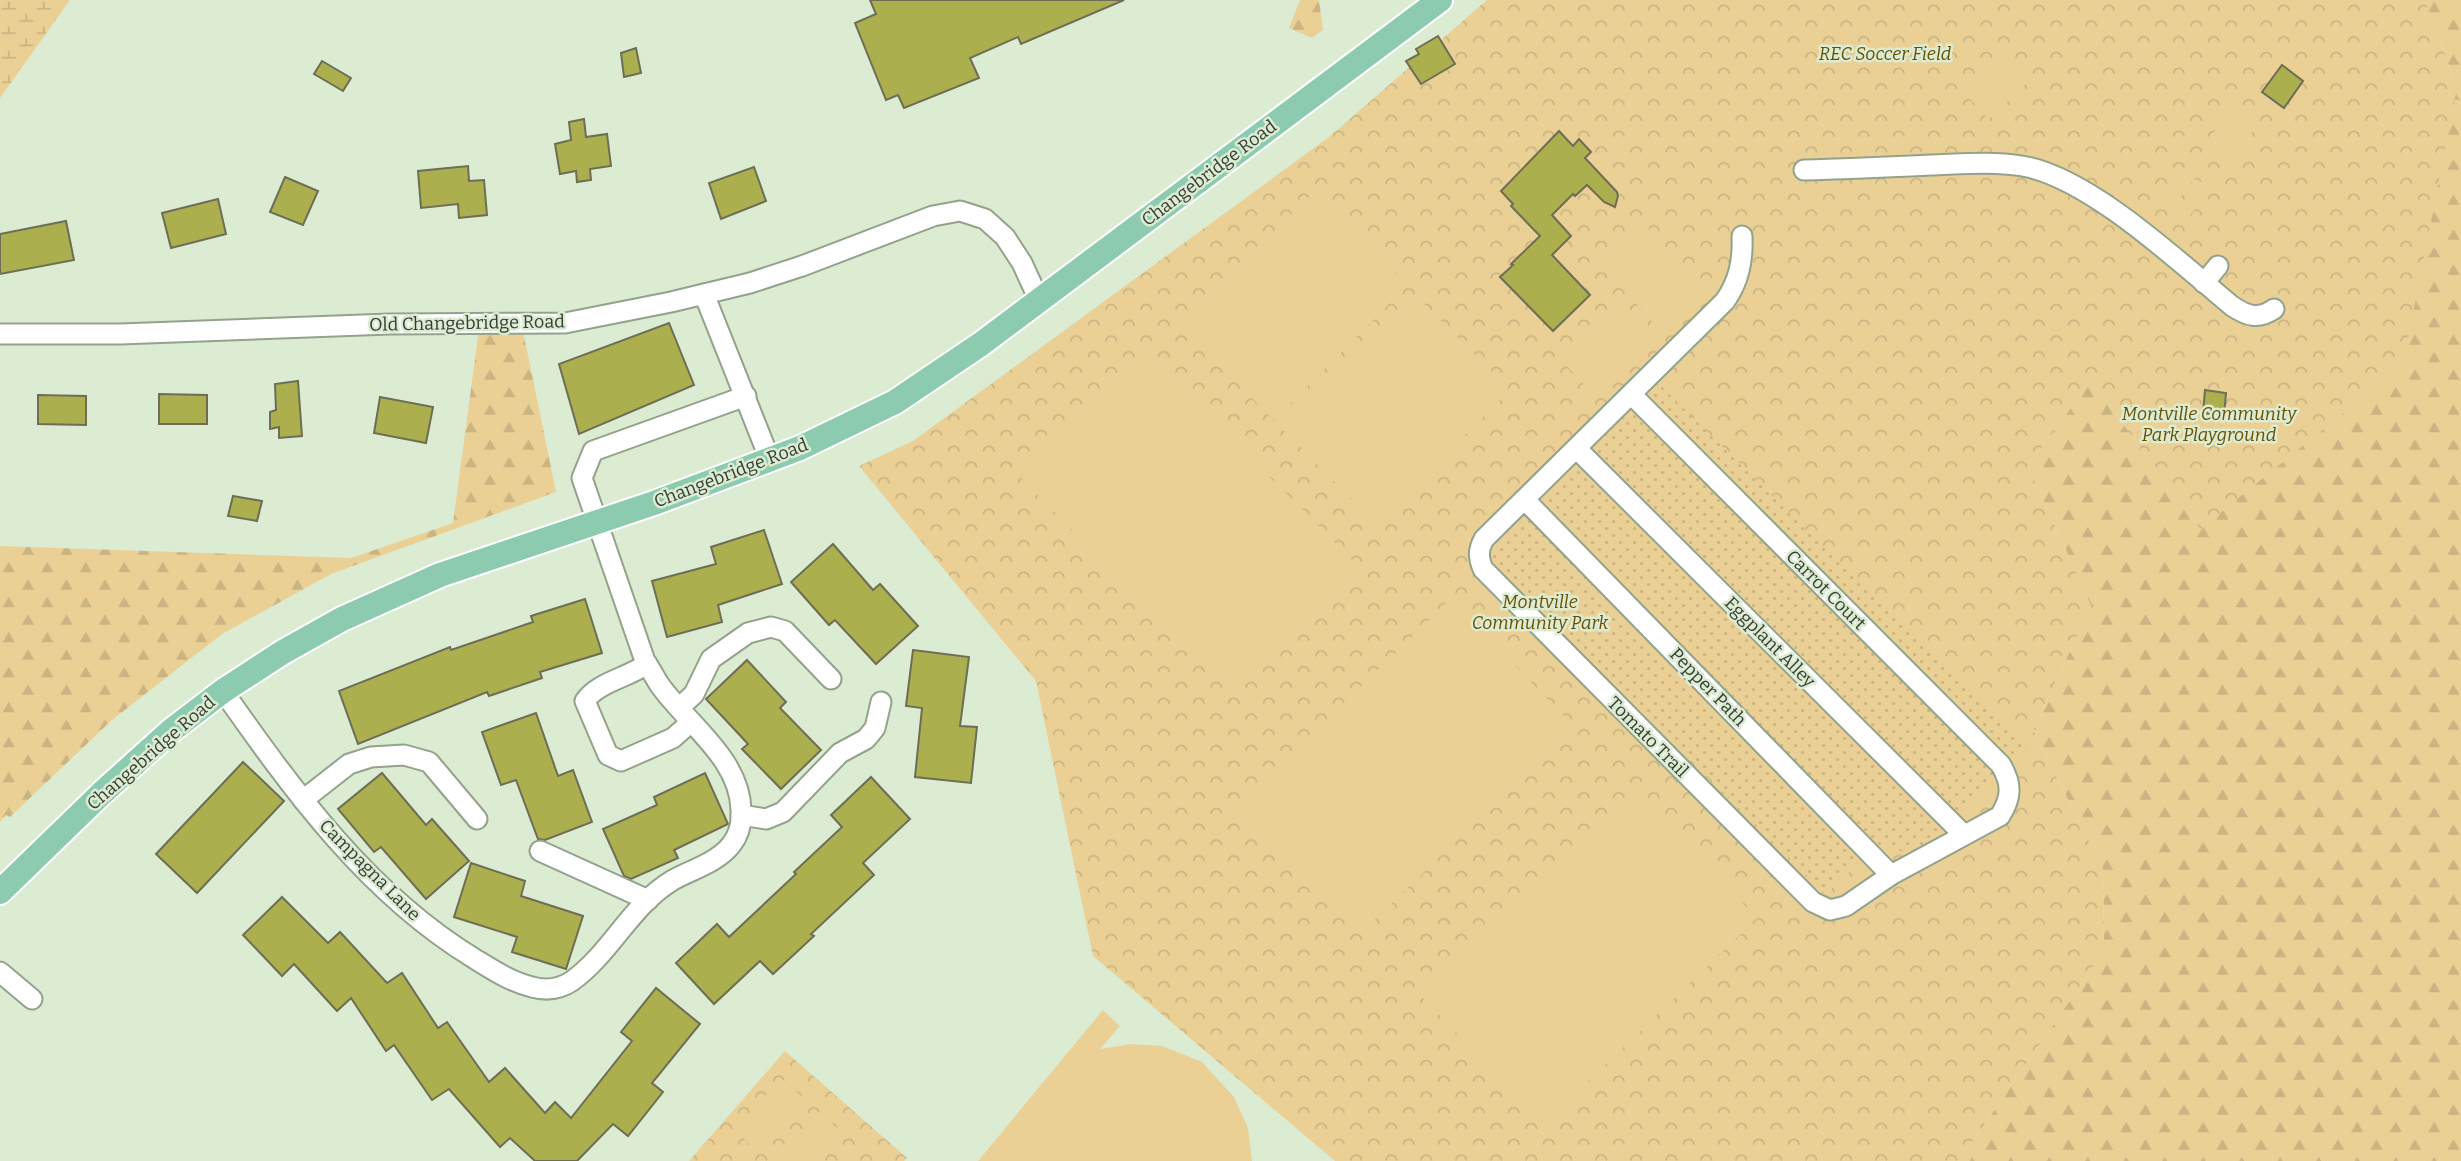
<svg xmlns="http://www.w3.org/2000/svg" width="2461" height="1161" viewBox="0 0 2461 1161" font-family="Bitter,serif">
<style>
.forest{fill:url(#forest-firs)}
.wetland{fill:url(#wetland-marsh)}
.park{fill:url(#park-crowns)}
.garden{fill:url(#garden-dots)}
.pitch{fill:#ebd096}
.building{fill:#abaf4e;stroke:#6d6e55;stroke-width:2}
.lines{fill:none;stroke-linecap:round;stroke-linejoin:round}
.minor-casing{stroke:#93a38b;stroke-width:23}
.major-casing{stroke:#fff;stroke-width:28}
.minor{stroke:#fff;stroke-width:19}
.major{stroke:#8ccbaf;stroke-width:24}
.labels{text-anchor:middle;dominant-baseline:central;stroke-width:5;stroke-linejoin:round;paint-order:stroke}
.park-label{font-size:18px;font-style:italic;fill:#6a4f02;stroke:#dbecd3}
.street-label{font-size:18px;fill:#353c32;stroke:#dbecd3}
</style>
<defs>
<pattern id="forest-firs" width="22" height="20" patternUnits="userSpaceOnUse" patternTransform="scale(1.75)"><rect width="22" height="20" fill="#ebd096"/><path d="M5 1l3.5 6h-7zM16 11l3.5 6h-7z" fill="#cab482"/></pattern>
<pattern id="wetland-marsh" width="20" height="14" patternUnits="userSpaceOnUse" patternTransform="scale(1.75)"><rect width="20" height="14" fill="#ebd096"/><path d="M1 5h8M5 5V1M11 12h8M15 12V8" fill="none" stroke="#cab482"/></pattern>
<pattern id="park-crowns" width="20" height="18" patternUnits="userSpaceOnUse" patternTransform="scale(1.75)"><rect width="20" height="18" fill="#ebd096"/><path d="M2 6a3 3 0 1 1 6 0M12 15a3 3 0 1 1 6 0" fill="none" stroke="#cab482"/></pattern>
<pattern id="garden-dots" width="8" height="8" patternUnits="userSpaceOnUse" patternTransform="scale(1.75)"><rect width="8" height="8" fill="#ebd096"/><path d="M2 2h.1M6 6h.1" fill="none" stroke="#cab482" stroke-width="1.8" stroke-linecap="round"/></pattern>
</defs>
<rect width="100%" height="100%" fill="#dbecd3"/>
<g class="forest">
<path d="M1300 0H1319L1323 30 1312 38 1289 28Z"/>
<path d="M2425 0H2461V1161H1959L2104 951 2103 869 2033 730 2091 606 2028 466 2091 380 2200 529 2457 88Z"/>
<path d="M522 326 556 492 331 574 222 634 112 720 10 817 6 815 0 822V546L351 558 453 523 479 329Z"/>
</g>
<path class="wetland" d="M0 0H70L0 98Z"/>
<g class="park">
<path d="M1487 0H2425L2457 88 2403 365 2200 529 2091 380 2028 466 2091 606 2033 730 2103 869 2104 951 1959 1161H1335L1093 956 1036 681 859 466 913 441 1329 137Z"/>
<path d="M785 1051 907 1158 904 1161H689Z"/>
</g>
<path class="garden" d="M1659 384 2028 749 1917 853 1875 848 1826 894 1486 556Z"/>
<g class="pitch">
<path d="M2011 53 2033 77 1989 119 1966 95Z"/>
<path d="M2236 104 2245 111 2213 155 2203 147Z"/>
<path d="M2250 115 2260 122 2227 166 2217 159Z"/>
<path d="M2193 161 2203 168 2170 211 2160 204Z"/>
<path d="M2208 172 2218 179 2185 222 2175 215Z"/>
<path d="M1313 193 1407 286 1274 420 1179 326Z"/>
<path d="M1644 223 1671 254 1627 294 1599 263Z"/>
<path d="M1675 257 1703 288 1658 328 1630 297Z"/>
<path d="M1416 296 1510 390 1377 524 1282 429Z"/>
<path d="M1616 309 1647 342 1592 393 1561 360Z"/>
<path d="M1146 353 1357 565 1229 689 1021 478Z"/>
<path d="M1451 599 1574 727 1361 933 1238 806Z"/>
<path d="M1634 790 1757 918 1544 1124 1422 997Z"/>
<path d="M1103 1010 1120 1026 1100 1049 1131 1044 1162 1046 1202 1062 1234 1097 1248 1128 1252 1161H978Z"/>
<path d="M781 1078 805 1099 759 1152 734 1130Z"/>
<path d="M819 1112 844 1134 820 1161H776Z"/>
</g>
<g class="building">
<path d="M870 0H1124L1021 44 1018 37 970 58 979 78 904 108 898 95 886 100 855 23 876 14Z"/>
<path d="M1438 36 1455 64 1421 84 1406 61 1419 54 1416 49Z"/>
<path d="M636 48 641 73 624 77 621 53Z"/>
<path d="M322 61 351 78 343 91 314 74Z"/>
<path d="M2282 65 2303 81 2284 108 2262 92Z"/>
<path d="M584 119 586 137 607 134 611 166 590 169 591 180 577 182 576 171 560 174 555 144 571 140 569 122Z"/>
<path d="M1559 131 1573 146 1579 139 1591 152 1585 158 1617 192 1618 196 1615 207 1604 202 1587 185 1575 196 1573 194 1552 215 1571 236 1552 255 1590 295 1553 331 1500 277 1513 265 1511 264 1540 236 1511 206 1513 204 1501 191Z"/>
<path d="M468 166 469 181 484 180 487 215 459 218 458 204 421 208 418 171Z"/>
<path d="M754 167 766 201 721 219 709 183Z"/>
<path d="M285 177 318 191 303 225 270 212Z"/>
<path d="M218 199 226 234 171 248 162 213Z"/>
<path d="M66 221 74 260 0 274V234Z"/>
<path d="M669 323 694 385 579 434 559 364Z"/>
<path d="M298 381 302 436 279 438V427L270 429V412L276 410 275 384Z"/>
<path d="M2205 390 2226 393 2224 415 2203 413Z"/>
<path d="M159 394 207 395V424H159Z"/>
<path d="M38 395 86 396V425L38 424Z"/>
<path d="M380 397 433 407 426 443 374 433Z"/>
<path d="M233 496 262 501 257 521 228 516Z"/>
<path d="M764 530 782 584 718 605 722 622 667 637 652 581 716 564 711 547Z"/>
<path d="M833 544 873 590 880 584 918 626 876 664 835 620 829 625 791 582Z"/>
<path d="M585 599 602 653 540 672 542 678 489 696 487 692 358 744 339 691 450 647 451 650 533 622 531 616Z"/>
<path d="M913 650 969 657 960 726 977 727 971 783 915 777 922 708 906 706Z"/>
<path d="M747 660 786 702 780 708 821 750 781 789 742 749 748 744 706 699Z"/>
<path d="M536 713 558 776 573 770 592 822 545 840 538 839 516 780 501 785 482 732Z"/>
<path d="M243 762 284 801 197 893 156 854Z"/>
<path d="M382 773 426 825 432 819 469 861 426 899 381 847 374 852 338 809Z"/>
<path d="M705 773 728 824 674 850 678 858 631 879 624 876 603 829 657 805 654 797Z"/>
<path d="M871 777 910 819 863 863 874 875 811 934 814 936 773 974 760 961 714 1004 676 963 717 924 729 937 796 874 794 872 842 827 831 815Z"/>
<path d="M471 863 525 881 521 896 583 916 566 969 512 952 517 937 454 917Z"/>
<path d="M282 897 328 943 340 932 387 983 402 973 438 1028 447 1022 489 1082 505 1068 545 1113 555 1102 571 1118 632 1041 621 1032 656 988 700 1024 652 1083 663 1092 628 1136 613 1124 577 1161H535L510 1138 500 1147 449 1089 432 1100 394 1045 386 1051 351 998 337 1011 294 964 282 976 243 935Z"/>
</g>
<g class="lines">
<defs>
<g id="minor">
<path d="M1804 170C1846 169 1889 167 1931 165 1961 164 1992 161 2022 166 2089 177 2179 262 2232 306 2247 316 2258 320 2274 309"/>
<path d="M2204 283 2218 266"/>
<path d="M704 294 770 460"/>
<path d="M0 334H120L390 324 565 323 671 302 750 283 802 266 933 216 960 211 985 219 1005 237 1022 263 1039 300"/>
<path d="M1632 395 2001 765C2012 784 2012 797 2000 816L1891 875 1846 906 1830 910 1813 902 1483 569C1478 557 1478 550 1484 539L1725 301C1739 281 1743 261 1742 236"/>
<path d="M1577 449 1963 834"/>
<path d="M1525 500 1891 875"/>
<path d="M647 664C627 678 598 682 585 701L608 755 621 761 673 738 691 722"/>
<path d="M223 691C294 792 368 894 475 959 493 970 511 982 532 987 546 991 560 989 572 981 611 953 631 905 673 880 691 870 718 862 731 845 739 835 742 822 741 810 740 758 686 723 659 684 654 676 650 668 645 661L582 478 593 451 746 396"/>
<path d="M679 708 694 694 711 659 748 633 771 627 785 631 831 679"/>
<path d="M303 800 349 764 371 757 404 755 429 762 477 819"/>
<path d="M741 815 766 819 783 812 840 753 866 739 875 728 881 702"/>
<path d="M540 851 648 900"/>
<path d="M0 972 32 999"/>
</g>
<path id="major" d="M0 892 102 793 172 730 223 691 283 652 342 619 440 575 654 503 800 448 895 402 981 344 1440 0"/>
</defs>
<use href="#minor" class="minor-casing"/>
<use href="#major" class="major-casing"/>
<use href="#minor" class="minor"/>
<use href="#major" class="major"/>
</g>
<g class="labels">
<g class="park-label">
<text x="1885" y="54">REC Soccer Field</text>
<text x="2209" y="414">Montville Community<tspan x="2209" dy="21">Park Playground</tspan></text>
<text x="1540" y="602">Montville<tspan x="1540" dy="21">Community Park</tspan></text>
</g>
<g class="street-label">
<text transform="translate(1209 173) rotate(-37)">Changebridge Road</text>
<text transform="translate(467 323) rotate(-1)">Old Changebridge Road</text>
<text transform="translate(731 473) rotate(-21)">Changebridge Road</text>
<text transform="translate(1826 590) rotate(45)">Carrot Court</text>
<text transform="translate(1770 642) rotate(45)">Eggplant Alley</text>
<text transform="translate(1708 687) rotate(46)">Pepper Path</text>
<text transform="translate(1648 737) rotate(45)">Tomato Trail</text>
<text transform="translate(151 753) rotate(-41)">Changebridge Road</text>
<text transform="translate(370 870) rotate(45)">Campagna Lane</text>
</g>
</g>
</svg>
